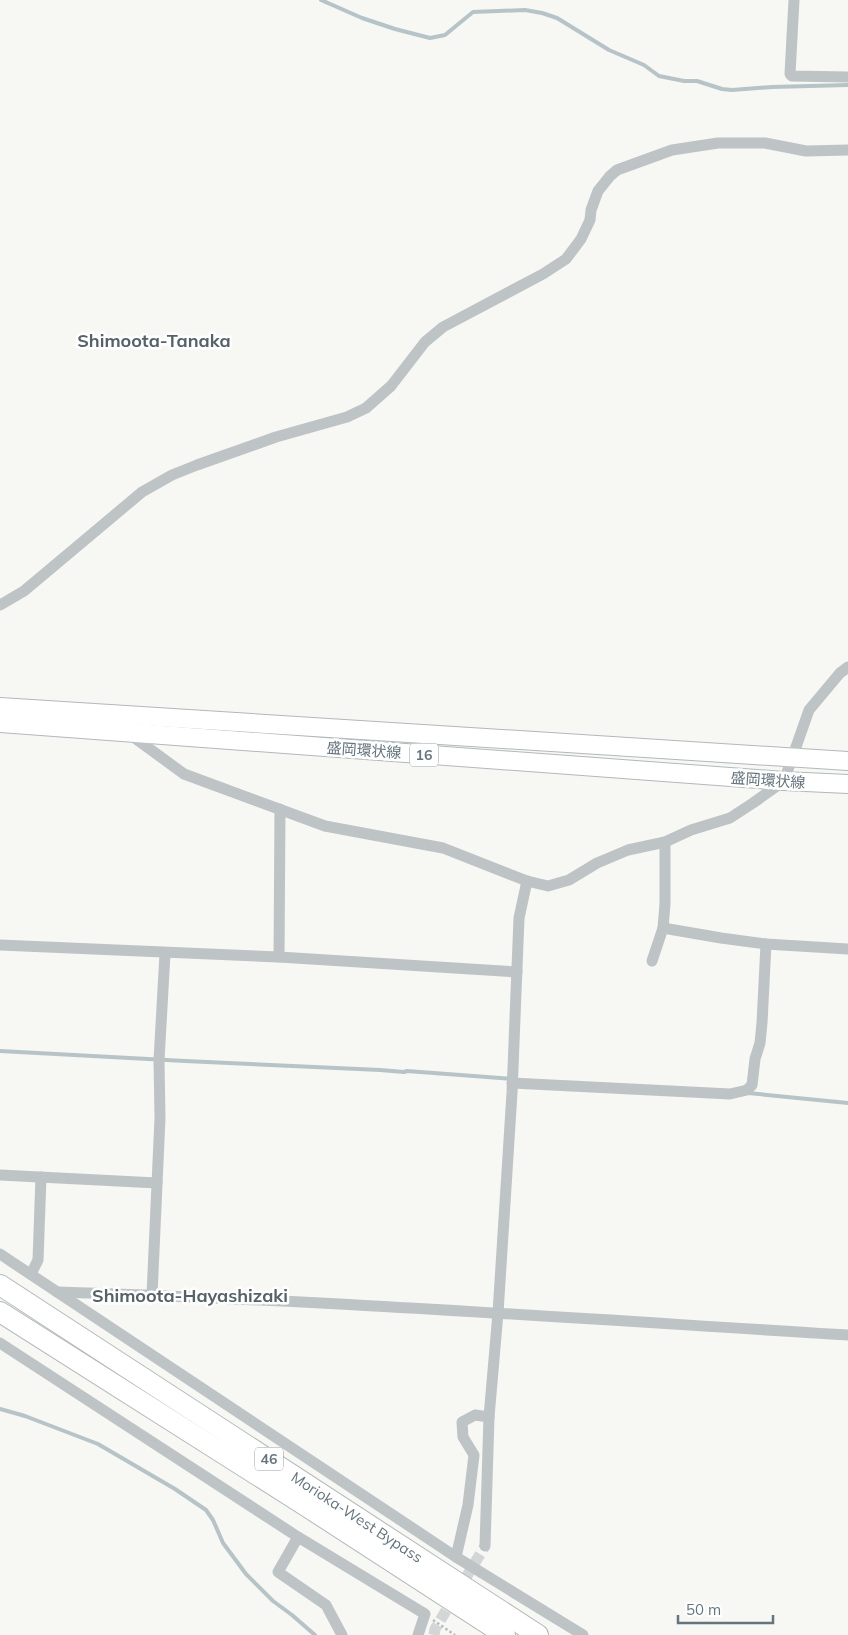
<svg xmlns="http://www.w3.org/2000/svg" width="848" height="1635" viewBox="0 0 848 1635" font-family="Mulish,'Noto Sans JP',sans-serif">
<style>
.lines{fill:none;stroke-linecap:round;stroke-linejoin:round}
.stream{stroke:#b6c4c7;stroke-width:4}
.street-tunnel{stroke:#d2d6d6;stroke-width:11;stroke-dasharray:11 5.5;stroke-linecap:butt}
.primary-casing{stroke:#b2b8bb;stroke-width:20}
.highway-casing{stroke:#b2b7b9;stroke-width:22}
.path{stroke:#b9bcbe;stroke-width:2.5;stroke-dasharray:2.5 2.5;stroke-linecap:butt}
.street{stroke:#bec3c6;stroke-width:11}
.primary{stroke:#fff;stroke-width:18}
.highway{stroke:#fff;stroke-width:20}
.labels{text-anchor:middle;dominant-baseline:central;stroke-width:5;stroke-linejoin:round;paint-order:stroke}
.shield{fill:#fff;stroke:#929ea5;stroke-width:1}
.shield-label{font-size:14px;font-weight:bold;fill:#64757e}
.street-label{font-size:15px;fill:#64757e;stroke:#fff}
.quarter-label{font-size:18px;font-weight:bold;fill:#55626a;stroke:#fff}
</style>
<rect width="100%" height="100%" fill="#f7f7f4"/>
<g class="lines">
<g class="stream">
<path d="M321 0 362 18 395 29 430 38 445 35 473 12 525 10 542 13 557 18 609 50 644 65 659 76 684 81H697L722 89 732 90 772 87 848 85"/>
<path d="M0 1051 185 1061 380 1070 404 1072 407 1071 512 1079"/>
<path d="M748 1093 848 1103"/>
<path d="M0 1409 25 1416 98 1444 175 1489 206 1510 213 1520 223 1543 246 1574 273 1601 292 1615 315 1635"/>
</g>
<path class="street-tunnel" d="M434 1635 435 1629 485 1546"/>
<defs>
<g id="primary">
<path d="M0 707 848 761"/>
<path d="M0 723 784 781 848 784"/>
</g>
<g id="highway">
<path d="M0 1285 538 1635"/>
<path d="M0 1312 306 1506 505 1635"/>
</g>
</defs>
<use href="#primary" class="primary-casing"/>
<use href="#highway" class="highway-casing"/>
<path class="path" d="M433 1620 455 1635"/>
<g class="street">
<path d="M794 0 790 74 792 76 848 77"/>
<path d="M0 605 24 591 142 492 172 475 197 465 276 437 347 417 366 408 391 386 425 342 443 327 543 274 566 259 581 239 590 220 591 210 598 191 610 176 617 170 672 150 718 143H765L806 151 848 150"/>
<path d="M128 733 184 774 325 826 443 848 527 881 548 886 569 880 597 863 628 850 665 842 691 830 730 818 753 803 784 781 809 710 840 673 848 667"/>
<path d="M663 928 721 938 766 944 848 949"/>
<path d="M0 945 279 957 517 972"/>
<path d="M279 957 280 809"/>
<path d="M652 961 663 928 665 904V842"/>
<path d="M512 1083 730 1094 747 1090 752 1085 755 1059 760 1043 762 1023 766 944"/>
<path d="M0 1175 157 1183"/>
<path d="M0 1254 456 1557 583 1635"/>
<path d="M31 1274 38 1260 41 1177"/>
<path d="M57 1292C321 1300 585 1319 848 1335"/>
<path d="M152 1295 160 1118 159 1060 165 954"/>
<path d="M0 1343 298 1537 425 1614 418 1635"/>
<path d="M298 1537 278 1572 326 1605 342 1635"/>
<path d="M485 1546 489 1417 498 1313 512 1093 519 918 527 881"/>
<path d="M456 1557 468 1505 474 1455 463 1437 462 1422 475 1415 489 1417"/>
</g>
<use href="#primary" class="primary"/>
<use href="#highway" class="highway"/>
</g>
<g class="labels">
<g class="shield">
<rect x="410" y="743.5" width="28" height="23" rx="4"/>
<rect x="255" y="1447.5" width="28" height="23" rx="4"/>
</g>
<g class="shield-label">
<text x="424" y="755">16</text>
<text x="269" y="1459">46</text>
</g>
<g class="street-label">
<text transform="translate(364 750) rotate(4)">盛岡環状線</text>
<text transform="translate(768 780) rotate(4)">盛岡環状線</text>
<text transform="translate(357 1517) rotate(33)">Morioka-West Bypass</text>
</g>
<g class="quarter-label">
<text x="154" y="340">Shimoota-Tanaka</text>
<text x="190" y="1295">Shimoota-Hayashizaki</text>
</g>
</g>
<path d="M678 1615v8h95v-8" fill="none" stroke="#64757e" stroke-width="2.5"/>
<text x="686" y="1615" font-size="15" fill="#64757e" stroke="#ffffff" stroke-width="4" paint-order="stroke">50 m</text>
</svg>
